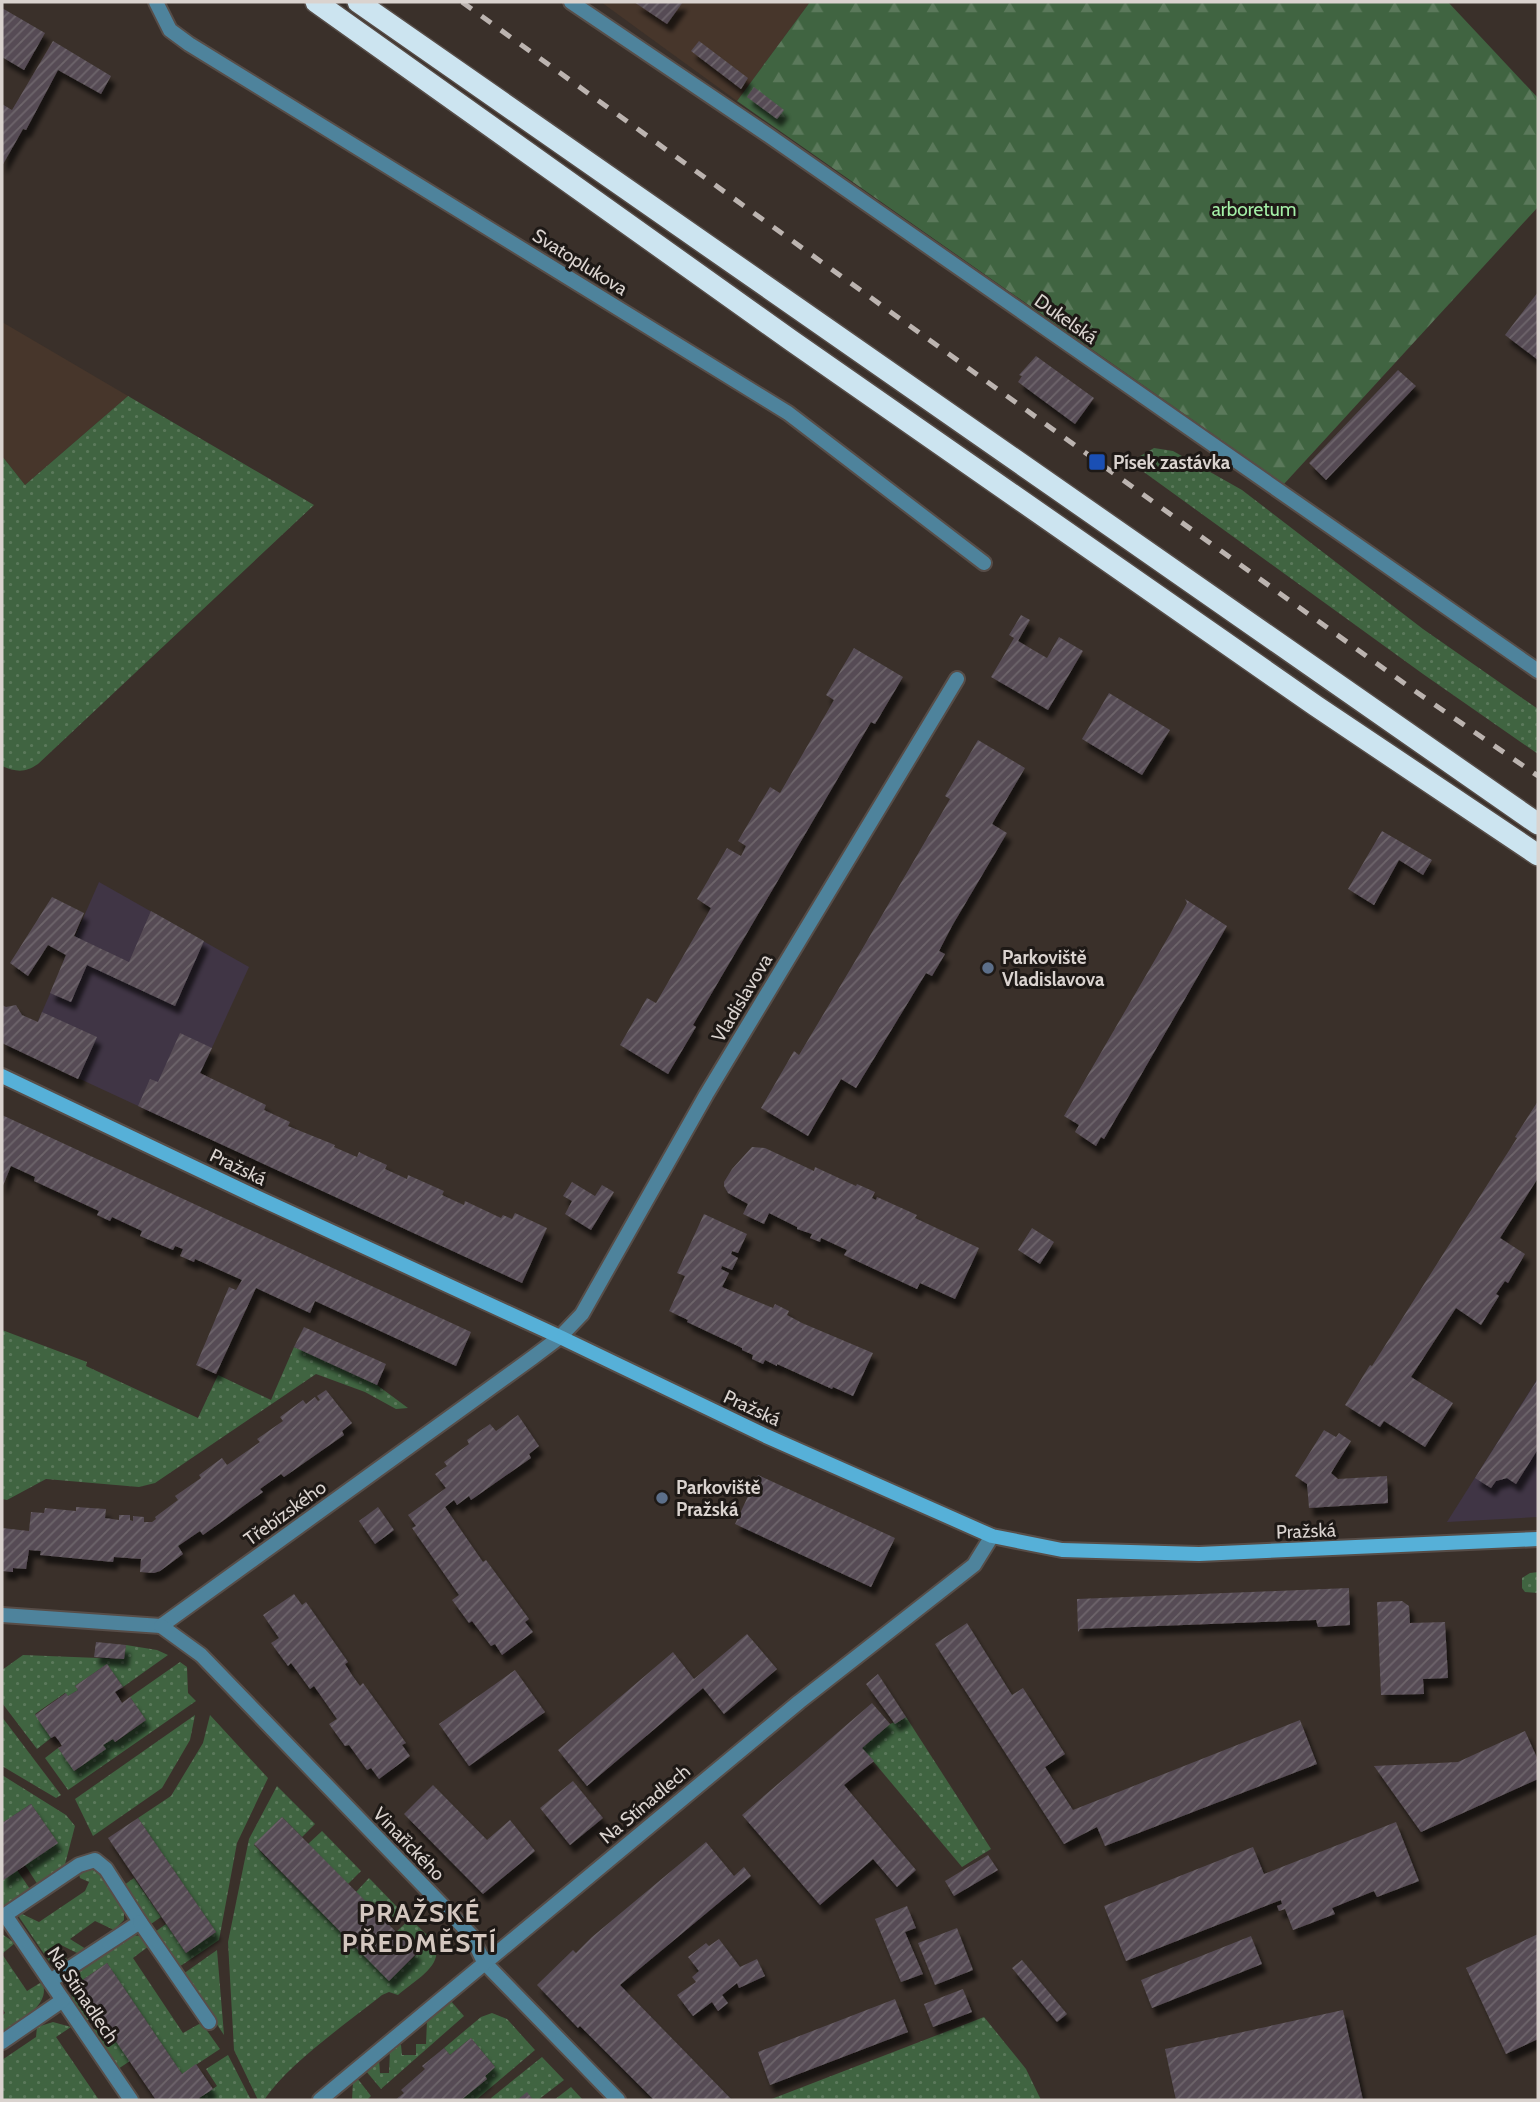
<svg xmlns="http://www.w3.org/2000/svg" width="1540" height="2102" viewBox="0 0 1540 2102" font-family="Cabin,sans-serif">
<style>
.commercial{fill:#403545}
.education{fill:#47362b}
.grass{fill:url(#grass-dots)}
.forest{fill:url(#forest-firs)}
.building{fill:url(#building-hatch);filter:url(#shadow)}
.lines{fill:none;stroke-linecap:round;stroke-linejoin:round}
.street-casing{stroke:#574d48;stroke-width:18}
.secondary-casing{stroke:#574d48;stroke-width:18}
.highway-casing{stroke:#574d48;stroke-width:24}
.street{stroke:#4e839c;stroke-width:14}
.secondary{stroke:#56b0d8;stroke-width:14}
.highway{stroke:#cce4f0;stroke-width:21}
.rail{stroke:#bcb4b0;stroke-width:5;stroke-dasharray:12 12;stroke-linecap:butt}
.transit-dot{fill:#1a4fb4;stroke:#1e1916;stroke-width:2.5}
.service-dot{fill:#5c6f8a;stroke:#1e1916;stroke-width:2.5}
.labels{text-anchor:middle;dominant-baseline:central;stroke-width:6;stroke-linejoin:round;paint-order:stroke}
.park-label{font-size:19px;fill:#a4efa7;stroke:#1e1916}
.street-label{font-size:19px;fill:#dad3cf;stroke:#1e1916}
.poi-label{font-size:19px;font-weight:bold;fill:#dad3cf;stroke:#1e1916;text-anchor:start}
.district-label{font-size:26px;font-weight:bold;letter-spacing:2px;fill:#d4c7bf;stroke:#1e1916}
</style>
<defs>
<pattern id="grass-dots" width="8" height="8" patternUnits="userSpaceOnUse" patternTransform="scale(1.75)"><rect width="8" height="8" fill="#406441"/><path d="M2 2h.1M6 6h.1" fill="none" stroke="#5b795b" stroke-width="1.8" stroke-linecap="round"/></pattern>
<pattern id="forest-firs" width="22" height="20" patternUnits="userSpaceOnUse" patternTransform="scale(1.75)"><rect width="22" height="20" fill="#406441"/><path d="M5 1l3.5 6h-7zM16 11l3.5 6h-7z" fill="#5b795b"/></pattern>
<pattern id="building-hatch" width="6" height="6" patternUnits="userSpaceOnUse" patternTransform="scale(1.75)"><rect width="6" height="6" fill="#564c54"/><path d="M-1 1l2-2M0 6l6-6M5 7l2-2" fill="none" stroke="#6e656c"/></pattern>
<filter id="shadow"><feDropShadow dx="4.5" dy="8" stdDeviation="2" flood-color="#0009"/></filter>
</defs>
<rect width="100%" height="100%" fill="#3a302a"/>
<g class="commercial">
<path d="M99 882 249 967 177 1124 24 1053Z"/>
<path d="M1538 1378V1517L1447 1522Z"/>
</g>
<g class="education">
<path d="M601 2H810L737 101Z"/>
<path d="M2 322 128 396 25 485 2 456Z"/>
</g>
<g class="grass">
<path d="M128 396 314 505 38 764C25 773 16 772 2 766V456L25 485Z"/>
<path d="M1154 448 1173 451 1242 490 1423 629 1538 709V754L1423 674 1130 462Z"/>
<path d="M2 1330 87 1362 86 1366 198 1418 218 1375 271 1400 294 1347 377 1385 408 1408 396 1409 365 1392 316 1374 155 1483 139 1487 46 1479 7 1500 2 1499Z"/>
<path d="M1538 1572V1593L1525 1592 1522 1588V1578L1530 1573Z"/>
<path d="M126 1645 157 1650 168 1655 123 1687 107 1664 75 1686 78 1690 68 1696 65 1693 35 1714 51 1738 37 1749 2 1703V1670L23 1655 124 1659Z"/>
<path d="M180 1662 187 1667 188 1693 196 1701 68 1790 45 1758 58 1748 75 1771 105 1749 103 1745 113 1739 116 1742 146 1720 130 1697Z"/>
<path d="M195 1715 190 1740 162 1788 93 1836 75 1799Z"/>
<path d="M210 1715 268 1778 237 1843 219 1940 179 1967 155 1932 166 1924 186 1953 216 1932 138 1818 171 1796 203 1743Z"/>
<path d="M2 1717 61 1795 56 1798 2 1766Z"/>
<path d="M906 1717 991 1849 962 1867 862 1748 890 1724Z"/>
<path d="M2 1775 66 1815 75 1826 64 1868 38 1885 25 1865 58 1843 31 1804 2 1823Z"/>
<path d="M277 1786 315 1824 302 1837 282 1817 254 1845 389 1980 417 1954 396 1932 410 1919C417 1926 429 1935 434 1944 446 1965 411 1983 398 1995L389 1992 382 1995C346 2024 289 2063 264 2100H258L234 2050 228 1942 249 1839Z"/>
<path d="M322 1831 361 1871 348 1884 308 1844Z"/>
<path d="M17 1870 30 1889 2 1909V1881Z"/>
<path d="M83 1870H93L100 1874 124 1910V1920L114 1930 95 1921 70 1939 86 1949 79 1954 61 1945 57 1953 69 1960 61 1966 53 1967 19 1917 20 1913 39 1922 85 1891 89 1882 80 1878 79 1874Z"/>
<path d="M134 1878 161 1917 151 1924 124 1885Z"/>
<path d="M369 1878 401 1911 388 1924 356 1892Z"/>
<path d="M2 1934 15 1943 2 1954 27 1991 40 1983 43 1984C50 2007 18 2020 2 2032V2016L5 2013 2 2007Z"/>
<path d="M131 1935 141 1936 149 1946 133 1958 183 2033 199 2024 203 2025 220 2049 182 2074 107 1963 77 1984 97 2014 86 2021C76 2005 62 1990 76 1972Z"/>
<path d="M217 1950 224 2035 183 1974Z"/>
<path d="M450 2000 464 2016 381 2089 366 2071 379 2059 380 2073H389L390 2050 397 2044 401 2045 402 2055H416V2044H426L427 2020Z"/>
<path d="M492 2013 507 2019 535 2050 476 2100H461L487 2079 485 2076 495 2067 471 2038 450 2055 444 2048 481 2017Z"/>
<path d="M984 2017 1026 2069 1041 2100H769Z"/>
<path d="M53 2022 71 2027 56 2037 99 2100H2V2060L36 2037 37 2027Z"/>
<path d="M104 2023 130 2061 118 2069 93 2030Z"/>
<path d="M228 2055 251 2100H200L199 2098 217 2086 206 2069Z"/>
<path d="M542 2057 564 2080 538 2100H533L527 2093 517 2100H492L491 2098Z"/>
<path d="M357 2078 371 2096 367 2100H352L353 2081Z"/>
<path d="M571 2087 583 2100H554Z"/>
</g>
<path class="forest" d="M810 2H1448L1538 98V207L1284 484 737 101Z"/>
<g class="building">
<path d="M634 2H683L667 24Z"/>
<path d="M2 8 45 33 24 70 2 57Z"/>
<path d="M53 41 111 76 101 94 58 70 26 130 23 129 2 166V104L12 110Z"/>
<path d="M699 41 748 78 741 89 691 51Z"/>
<path d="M754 87 784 110 777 119 747 97Z"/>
<path d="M1538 292V360L1505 335Z"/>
<path d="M1036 356 1094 398 1075 424 1018 382 1022 376 1019 375Z"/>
<path d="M1398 370 1416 386 1326 480 1309 463Z"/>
<path d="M1021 615 1030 620 1018 641 1047 658 1059 637 1083 651 1048 710 991 677 1014 638 1009 635Z"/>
<path d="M854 648 903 677 875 724 871 722 693 1025 696 1027 668 1074 620 1045 647 998 656 1003 711 908 697 899 727 848 741 856 746 846 738 841 770 787 780 793 834 700 826 695Z"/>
<path d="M1109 693 1170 730 1142 775 1082 739Z"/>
<path d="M978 740 1025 768 992 824 1007 833 952 926 939 951 945 954 932 976 926 973 856 1088 841 1079 808 1136 761 1108 794 1051 799 1055 854 963 950 799 945 796Z"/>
<path d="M1382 831 1432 860 1423 875 1399 860 1374 905 1348 889Z"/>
<path d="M52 897 84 913 74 936 129 962 151 911 204 941 175 1006 87 965 71 1002 50 993 66 955 48 945 28 976 10 963Z"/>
<path d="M1185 899 1227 926 1104 1139 1101 1137 1096 1146 1075 1132 1079 1125 1064 1116 1170 934 1187 903Z"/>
<path d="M2 1005 6 1007 16 1005 22 1015 38 1022 42 1012 97 1037 78 1079 2 1043Z"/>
<path d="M180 1033 212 1048 200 1073 266 1105 264 1110 290 1122 288 1126 335 1145 334 1147 357 1157 359 1152 369 1157 387 1165 385 1169 407 1179 408 1175 444 1191 442 1195 464 1205 465 1201 501 1218 503 1215 512 1219 515 1213 547 1228 522 1283 138 1106 150 1079 158 1082Z"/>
<path d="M1538 1101V1178L1500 1238 1525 1254 1508 1283 1505 1281 1496 1294 1499 1296 1481 1325 1456 1308 1411 1377 1453 1403 1425 1447 1384 1421 1380 1427 1345 1405 1370 1365 1372 1366 1517 1138 1515 1137Z"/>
<path d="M2 1115 471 1332 456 1366 315 1301 310 1313 256 1288 216 1374 196 1365 229 1287 236 1290 242 1280 195 1259 194 1262 180 1256 183 1249 175 1246 173 1250 140 1236 142 1231 112 1217 110 1221 97 1215 99 1211 34 1181 35 1177 11 1166 2 1188Z"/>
<path d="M752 1147 765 1148 814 1171 815 1167 856 1186 857 1184 875 1192 872 1198 876 1200 877 1197 917 1215 915 1218 979 1248 955 1299 920 1283 917 1289 844 1255 847 1250 821 1238 820 1242 810 1238 812 1234 797 1229V1227L769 1213 764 1224 743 1214 748 1204 728 1193 724 1186V1182L732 1169Z"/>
<path d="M572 1182 595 1196 602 1185 614 1192 591 1230 565 1214 572 1201 563 1196Z"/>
<path d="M704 1214 747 1234 738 1253 732 1251 731 1254 738 1258 732 1270 722 1266 721 1269 729 1273 722 1287 773 1308 775 1304 789 1311 787 1315 802 1323 873 1353 853 1396 833 1387 832 1389 777 1364V1366L765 1360 763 1364 752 1359 753 1355 742 1350V1348L687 1322 688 1320 669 1311 685 1276 677 1273Z"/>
<path d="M1032 1228 1054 1242 1040 1264 1018 1250Z"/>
<path d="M304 1327 386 1364 377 1385 294 1347Z"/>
<path d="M1538 1379V1449L1516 1484 1507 1478 1496 1481 1491 1488 1475 1478Z"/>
<path d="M326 1390 352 1423 342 1431 344 1435 284 1477 281 1474 260 1489 263 1492 203 1535 200 1531 178 1546 183 1554 160 1571 154 1573 140 1572 141 1559 114 1557 113 1562 40 1555 41 1551 29 1550 26 1569 13 1568V1572L2 1571V1528L29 1531 31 1512 44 1513 45 1508 76 1511V1507L106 1509 105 1518 119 1520V1515H130V1520L133 1521V1516L144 1517V1522H152L156 1519 155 1517 178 1500 175 1496 201 1478 199 1475 222 1458 227 1465 260 1442 257 1439 283 1421 280 1417 303 1400 306 1404 315 1397 318 1401 320 1400 317 1396Z"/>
<path d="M518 1415 539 1446 529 1454 531 1458 471 1500 469 1496 457 1505 454 1500 445 1507 483 1562 486 1560 529 1619 525 1622 533 1632 502 1655 495 1644 491 1646 472 1621 469 1623 452 1600 459 1595 412 1528 416 1526 408 1515 446 1488 435 1474 447 1466 444 1462 469 1444 467 1440 490 1424 496 1431Z"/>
<path d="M1324 1430 1336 1437 1339 1433 1351 1441 1331 1473 1338 1479 1387 1476 1388 1503 1309 1508 1307 1484 1295 1476Z"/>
<path d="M758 1475 895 1538 871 1587 735 1524Z"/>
<path d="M378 1507 394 1530 375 1544 359 1521Z"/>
<path d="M1349 1588 1350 1625 1318 1627 1316 1620 1080 1629 1078 1632 1077 1599Z"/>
<path d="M294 1594 302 1605 306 1602 348 1662 345 1664 352 1675 360 1686 363 1683 406 1743 402 1745 410 1756 379 1779 371 1768 367 1770 349 1745 345 1746 329 1724 337 1719 314 1686 310 1689 291 1663 288 1666 271 1643 279 1638 263 1615Z"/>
<path d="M1402 1601 1409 1606 1410 1623 1445 1622 1448 1678 1423 1679 1424 1694 1381 1695 1377 1602Z"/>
<path d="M967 1623 1012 1695 1023 1688 1065 1754 1045 1767 1073 1810 1300 1720 1317 1764 1105 1846 1097 1827 1064 1844 935 1644Z"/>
<path d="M747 1634 777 1669 724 1714 703 1688 587 1786 558 1750 673 1652 694 1679Z"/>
<path d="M96 1642 126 1645 124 1659 94 1657Z"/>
<path d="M107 1664 123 1687 115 1692 119 1698 122 1703 130 1697 146 1720 115 1742 113 1739 103 1745 106 1749 74 1771 58 1748 62 1746 59 1741 55 1736 51 1738 35 1715 66 1693 68 1696 78 1690 75 1686Z"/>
<path d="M515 1670 545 1712 469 1766 439 1724Z"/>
<path d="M878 1674 906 1717 895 1724 866 1684Z"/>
<path d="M872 1703 890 1724 862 1748 874 1761 844 1785 916 1870 897 1887 873 1859 820 1905 742 1815Z"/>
<path d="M1525 1731 1538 1760V1779L1421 1832 1374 1766 1458 1762Z"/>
<path d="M573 1781 603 1818 570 1845 540 1808Z"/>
<path d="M433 1785 487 1840 510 1820 535 1851 483 1894 404 1814Z"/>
<path d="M31 1804 58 1843 2 1881V1823Z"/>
<path d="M282 1817 417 1953 389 1981 254 1844Z"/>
<path d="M138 1818 216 1932 186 1953 108 1838Z"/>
<path d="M1396 1822 1419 1881 1377 1897 1374 1891 1332 1908 1335 1914 1293 1930 1285 1909 1279 1911 1277 1906 1282 1904 1281 1900 1126 1961 1104 1906 1253 1847 1264 1874Z"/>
<path d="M706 1842 734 1876 744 1867 751 1876 620 1985 732 2100H654L580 2026 578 2028 537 1985 573 1950 576 1953 592 1937Z"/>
<path d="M988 1855 998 1870 954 1896 945 1881Z"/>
<path d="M907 1906 916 1928 905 1932 923 1974 901 1982 875 1919Z"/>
<path d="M957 1928 973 1970 935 1985 918 1943Z"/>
<path d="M1538 1934V2039L1506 2054 1466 1968Z"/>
<path d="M1251 1936 1262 1964 1152 2008 1141 1980Z"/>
<path d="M719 1939 740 1967 757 1959 765 1976 739 1988 737 1983 722 1995 728 2003 718 2011 712 2002 693 2016 677 1995 696 1982 692 1977 699 1971 688 1957 706 1943 709 1946Z"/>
<path d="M1022 1960 1067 2014 1057 2022 1012 1968Z"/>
<path d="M107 1963 182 2074 196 2064 213 2089 199 2098 200 2100H156L100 2018 77 1984Z"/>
<path d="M963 1989 972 2012 933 2027 924 2004Z"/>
<path d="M895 1999 908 2032 770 2085 758 2052Z"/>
<path d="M1343 2010 1363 2100H1176L1165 2049Z"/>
<path d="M471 2038 495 2067 485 2076 487 2079 461 2100H395L404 2093 401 2090 425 2069 422 2066 427 2062 444 2048 450 2055Z"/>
<path d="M527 2092 533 2100H517Z"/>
</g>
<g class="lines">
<defs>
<g id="street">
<path d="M156 2 170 30 189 44 788 413 984 563"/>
<path d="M571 2 768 135 1538 671"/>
<path d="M2 1615 161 1626 532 1358 560 1337 582 1314 706 1095 957 679"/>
<path d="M161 1626 201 1655 471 1935 484 1962 618 2100"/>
<path d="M5 1915 79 1865 95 1860 106 1869 140 1922 50 1981"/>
<path d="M2 1917 5 1915 131 2100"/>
<path d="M140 1922 209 2022"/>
<path d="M2 2042 63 2000"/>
<path d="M320 2100 799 1702 974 1565 992 1536"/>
</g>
<path id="secondary" d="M2 1076 252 1195 560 1337 766 1436 992 1536 1062 1550 1199 1554 1538 1539"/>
<g id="highway">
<path d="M316 2 792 341 1316 706 1538 855"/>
<path d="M358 2 1538 824"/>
</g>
</defs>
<use href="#street" class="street-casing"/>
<use href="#secondary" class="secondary-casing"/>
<use href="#highway" class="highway-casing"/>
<use href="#street" class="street"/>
<use href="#secondary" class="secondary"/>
<use href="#highway" class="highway"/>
<path class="rail" d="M462 2 1412 689 1538 776"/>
</g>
<rect class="transit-dot" x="1088" y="453" width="18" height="18" rx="3.5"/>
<g class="service-dot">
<circle cx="988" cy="968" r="7"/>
<circle cx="662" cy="1498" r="7"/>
</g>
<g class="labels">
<g class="park-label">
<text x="1254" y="209">arboretum</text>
</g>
<g class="street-label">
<text transform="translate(580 262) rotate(32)">Svatoplukova</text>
<text transform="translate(1066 319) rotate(35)">Dukelská</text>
<text transform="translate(742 998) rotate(-59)">Vladislavova</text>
<text transform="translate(238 1167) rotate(26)">Pražská</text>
<text transform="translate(752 1408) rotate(25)">Pražská</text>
<text transform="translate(285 1513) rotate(-36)">Třebízského</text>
<text transform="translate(1306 1531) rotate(-2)">Pražská</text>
<text transform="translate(645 1804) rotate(-40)">Na Stínadlech</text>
<text transform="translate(409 1844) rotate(46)">Vinařického</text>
<text transform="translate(83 1995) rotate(56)">Na Stínadlech</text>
</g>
<g class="poi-label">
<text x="1113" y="462">Písek zastávka</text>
<text x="1002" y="957">Parkoviště<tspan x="1002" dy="22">Vladislavova</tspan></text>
<text x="676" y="1487">Parkoviště<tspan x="676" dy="22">Pražská</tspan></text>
</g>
<g class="district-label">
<text x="420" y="1913">PRAŽSKÉ<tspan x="420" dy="30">PŘEDMĚSTÍ</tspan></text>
</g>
</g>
<rect width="1540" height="2102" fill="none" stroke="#dad3cf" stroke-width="7"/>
</svg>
